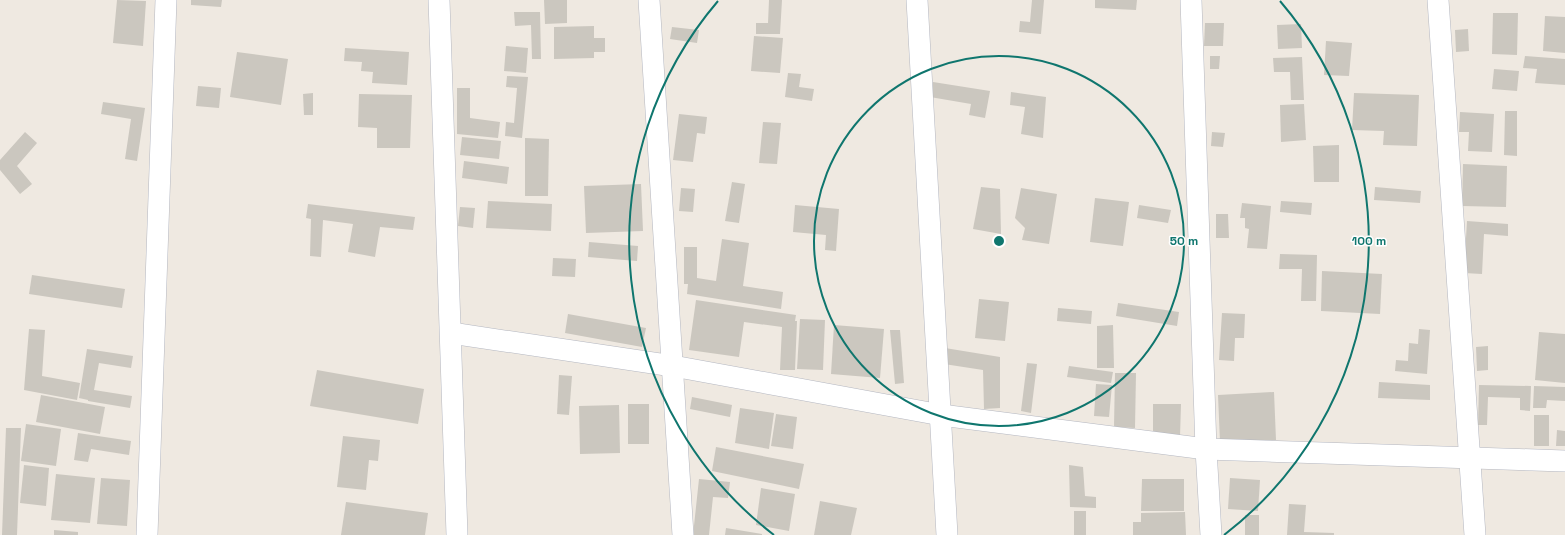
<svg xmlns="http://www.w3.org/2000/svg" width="1565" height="535" viewBox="0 0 1565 535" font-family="'Space Grotesk',sans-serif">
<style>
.building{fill:#cbc7bf}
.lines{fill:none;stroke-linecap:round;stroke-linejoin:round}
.street-casing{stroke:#b4b7c1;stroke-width:22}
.street{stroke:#fff;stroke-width:21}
.ring{fill:none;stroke:#0f766e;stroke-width:2}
.centre{fill:#0f766e;stroke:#fff;stroke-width:2}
.ring-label{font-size:12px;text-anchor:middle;font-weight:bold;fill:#0f766e;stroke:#fff;stroke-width:3;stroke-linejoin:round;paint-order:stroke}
</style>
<rect width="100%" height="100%" fill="#efe9e1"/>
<g class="building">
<path d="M117 0 146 1 143 46 113 43Z"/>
<path d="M191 0H222L221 7 191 5Z"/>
<path d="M544 0H567V23L545 24Z"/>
<path d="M769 0H782L780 34H756V23H768Z"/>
<path d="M1032 0H1044L1041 34 1019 32 1020 21 1030 22Z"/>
<path d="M1095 0H1137L1136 10 1095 8Z"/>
<path d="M514 12H540L541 59H532L531 25 515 26Z"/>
<path d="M1493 13H1518L1517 55 1492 54Z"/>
<path d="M1545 16 1565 17V53L1543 51Z"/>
<path d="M1205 23H1224L1223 46H1204Z"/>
<path d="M1301 24 1302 48 1278 49 1277 25Z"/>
<path d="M594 26V38H605V52H594V58L554 59V27Z"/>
<path d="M672 27 699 30 697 43 670 39Z"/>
<path d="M1468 29 1469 51 1456 52 1455 30Z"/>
<path d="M754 36 783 38 780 73 751 71Z"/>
<path d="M1326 41 1352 43 1349 76 1324 75Z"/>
<path d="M506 46 528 48 526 73 504 71Z"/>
<path d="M345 48 409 52 407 85 372 83 373 72 361 71 362 62 344 61Z"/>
<path d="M237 52 288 59 281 105 230 97Z"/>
<path d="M1210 56H1220L1219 69H1210Z"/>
<path d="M1525 56 1565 59V85L1535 83 1537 69 1523 68Z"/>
<path d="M1302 57 1304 100H1291L1290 72H1274L1273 58Z"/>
<path d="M1494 69 1519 71 1517 91 1492 89Z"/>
<path d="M788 73 801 74 799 87 814 89 812 101 785 97Z"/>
<path d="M507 76 528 77 522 138 505 136 506 122 514 123 517 88 506 87Z"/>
<path d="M933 82 990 91 985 118 969 115 971 104 930 97Z"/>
<path d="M198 86 221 88 219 108 196 106Z"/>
<path d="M457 88H470V118L500 122 498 138 457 134Z"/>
<path d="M1011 92 1046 97 1043 138 1021 134 1025 107 1010 105Z"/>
<path d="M313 93V115H304L303 94Z"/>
<path d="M1354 93 1419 95 1417 146 1383 145 1384 131 1352 130Z"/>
<path d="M359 94 412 95 410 148H377V128L358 127Z"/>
<path d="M103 102 145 108 137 161 125 159 131 119 101 114Z"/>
<path d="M1304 104 1306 140 1281 142 1280 105Z"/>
<path d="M1505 111H1517V156L1504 155Z"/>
<path d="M1460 112 1494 114 1492 152 1468 151 1469 132H1459Z"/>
<path d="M679 114 707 117 705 134 697 133 693 162 673 160Z"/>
<path d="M763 122 781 123 777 164 759 163Z"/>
<path d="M25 132 37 143 17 166 32 184 20 194 0 170V160Z"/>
<path d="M1212 132 1225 133 1223 147 1211 146Z"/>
<path d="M462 137 501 141 499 159 460 155Z"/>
<path d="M525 138 549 139 548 196H525Z"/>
<path d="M1339 145V182H1314L1313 146Z"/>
<path d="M464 161 509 167 507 184 462 178Z"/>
<path d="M1463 164 1507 166 1506 207 1462 206Z"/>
<path d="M732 182 745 184 739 223 725 221Z"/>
<path d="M641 184 643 231 586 233 584 186Z"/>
<path d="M981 187 1000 189 1001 234 973 229Z"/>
<path d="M1375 187 1421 191 1420 203 1374 200Z"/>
<path d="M681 188 695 189 693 212 679 211Z"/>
<path d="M1021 188 1057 194 1049 244 1022 240 1025 228 1015 218Z"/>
<path d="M1095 198 1129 202 1123 246 1090 242Z"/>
<path d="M488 201 552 204 551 231 486 228Z"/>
<path d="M1281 201 1312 203 1311 215 1280 212Z"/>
<path d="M1242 203 1271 206 1267 249 1247 248 1249 229 1245 228V218H1240Z"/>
<path d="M308 204 415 217 413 230 380 227 375 257 348 252 353 224 323 220 321 257 310 256 311 219 306 218Z"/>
<path d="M795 205 839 209 836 251 825 250 826 235 793 232Z"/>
<path d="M1139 205 1171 210 1168 223 1137 218Z"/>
<path d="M460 207 475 208 473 228 458 226Z"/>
<path d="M1216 214H1228L1229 238H1216Z"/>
<path d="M1467 221 1508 224V236L1484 234 1482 274 1464 273Z"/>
<path d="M722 239 749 243 743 286 783 292 781 309 687 294 688 284H684V247H697V278L716 281Z"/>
<path d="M589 242 638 246 637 261 588 257Z"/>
<path d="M1280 254 1317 255 1316 301H1301L1302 269H1279Z"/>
<path d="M553 258 576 259 575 277 552 276Z"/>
<path d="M1322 271 1382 274 1380 314 1321 311Z"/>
<path d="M32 275 125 289 122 308 29 294Z"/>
<path d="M979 299 1009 302 1005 341 975 338Z"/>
<path d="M696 300 796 315 795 321H797L795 370H780L782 327 744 322 739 357 689 350Z"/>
<path d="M1118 303 1179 312 1177 326 1116 316Z"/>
<path d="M1058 308 1092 311 1091 324 1057 321Z"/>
<path d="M1222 313 1245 314 1244 338H1235L1234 361 1219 360Z"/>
<path d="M568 314 646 328 642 347 565 333Z"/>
<path d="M800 319 825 320 823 370 797 369Z"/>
<path d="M834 325 884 329 880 378 831 374Z"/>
<path d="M1113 325 1114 368H1097V326Z"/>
<path d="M29 329 45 330 42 376 80 383 77 400 24 390Z"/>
<path d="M1419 329 1430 330 1427 374 1395 371 1396 360 1408 361 1409 343 1418 344Z"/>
<path d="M890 330H900L904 383 895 384Z"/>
<path d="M1539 332 1565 334V383L1535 380Z"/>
<path d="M1488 346V370L1477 371 1476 347Z"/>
<path d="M945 348 1000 357V408L984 409 983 370 944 364Z"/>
<path d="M87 349 133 356 131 368 99 363 94 390 132 396 130 408 88 401V400L79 398Z"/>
<path d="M1027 363 1037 364 1031 413 1021 411Z"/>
<path d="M1069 366 1113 372 1111 383 1067 377Z"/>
<path d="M317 370 424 389 418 424 310 406Z"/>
<path d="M1115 373H1136L1135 428 1114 427Z"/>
<path d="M559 375 572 376 569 415 557 414Z"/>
<path d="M1379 382 1430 385V400L1378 398Z"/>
<path d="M1096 384 1112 385 1109 417 1094 416Z"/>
<path d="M1479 385 1531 386 1530 411 1520 410V398L1488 397 1487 425H1478Z"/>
<path d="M1534 386 1565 387V401L1547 400 1546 408H1533Z"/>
<path d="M1274 392 1276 440 1220 442 1218 395Z"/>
<path d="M41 395 105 407 100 434 36 422Z"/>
<path d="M692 397 732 405 730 417 690 409Z"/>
<rect x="628" y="404" width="21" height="40"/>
<path d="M1153 404H1181L1180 436H1153Z"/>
<path d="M619 405 620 453 580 454 579 406Z"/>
<path d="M740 408 774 413 769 449 735 443Z"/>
<path d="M776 414 797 417 793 449 771 446Z"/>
<rect x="1534" y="415" width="15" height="31"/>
<path d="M26 424 61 429 56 466 21 461Z"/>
<path d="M6 428H21L17 535H2Z"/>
<path d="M1557 430 1565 431V446H1556Z"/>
<path d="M78 433 131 441 129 455 91 449 88 462 74 460Z"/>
<path d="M343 436 380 440 378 461 369 460 366 490 337 487Z"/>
<path d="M716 447 804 464 799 489 712 471Z"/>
<path d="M24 465 49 468 46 506 20 503Z"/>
<path d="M1069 465 1083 467 1085 496 1096 497V508L1070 507Z"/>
<path d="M56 474 95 478 90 523 51 520Z"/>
<path d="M101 478 130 480 127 526 97 524Z"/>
<path d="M1230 478 1260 480 1258 511 1228 509Z"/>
<path d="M699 479 730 482 728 498 713 497 709 535H693Z"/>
<path d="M1142 479H1184V511H1141Z"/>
<path d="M761 488 795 494 789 531 756 525Z"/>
<path d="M820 501 857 508 851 535H814Z"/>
<path d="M346 502 428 513 425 535H341Z"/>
<path d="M1289 504 1306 505 1304 532 1334 533V535H1287Z"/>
<rect x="1074" y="511" width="12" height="24"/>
<path d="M1185 512 1186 535H1133V522H1141V513Z"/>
<rect x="1245" y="515" width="14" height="20"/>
<path d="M726 528 762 534V535H725Z"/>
<path d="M54 530 78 532V535H54Z"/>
</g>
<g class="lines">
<defs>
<g id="street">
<path d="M439 0 457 535"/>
<path d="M649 0 683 535"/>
<path d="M917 0 947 535"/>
<path d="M1191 0 1206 449 1211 535"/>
<path d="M1438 0 1475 535"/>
<path d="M451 333 673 366 941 415 1206 449 1565 461"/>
<path d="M147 535 166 0"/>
</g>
</defs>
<use href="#street" class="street-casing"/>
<use href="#street" class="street"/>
</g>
<g class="ring">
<circle cx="999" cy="241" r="185"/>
<path d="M774 535A370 370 0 0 1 718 1M1280 1A370 370 0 0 1 1224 535"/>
</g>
<circle cx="999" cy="241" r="6" class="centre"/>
<g class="ring-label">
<text x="1184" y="245">50 m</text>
<text x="1369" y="245">100 m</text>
</g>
</svg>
